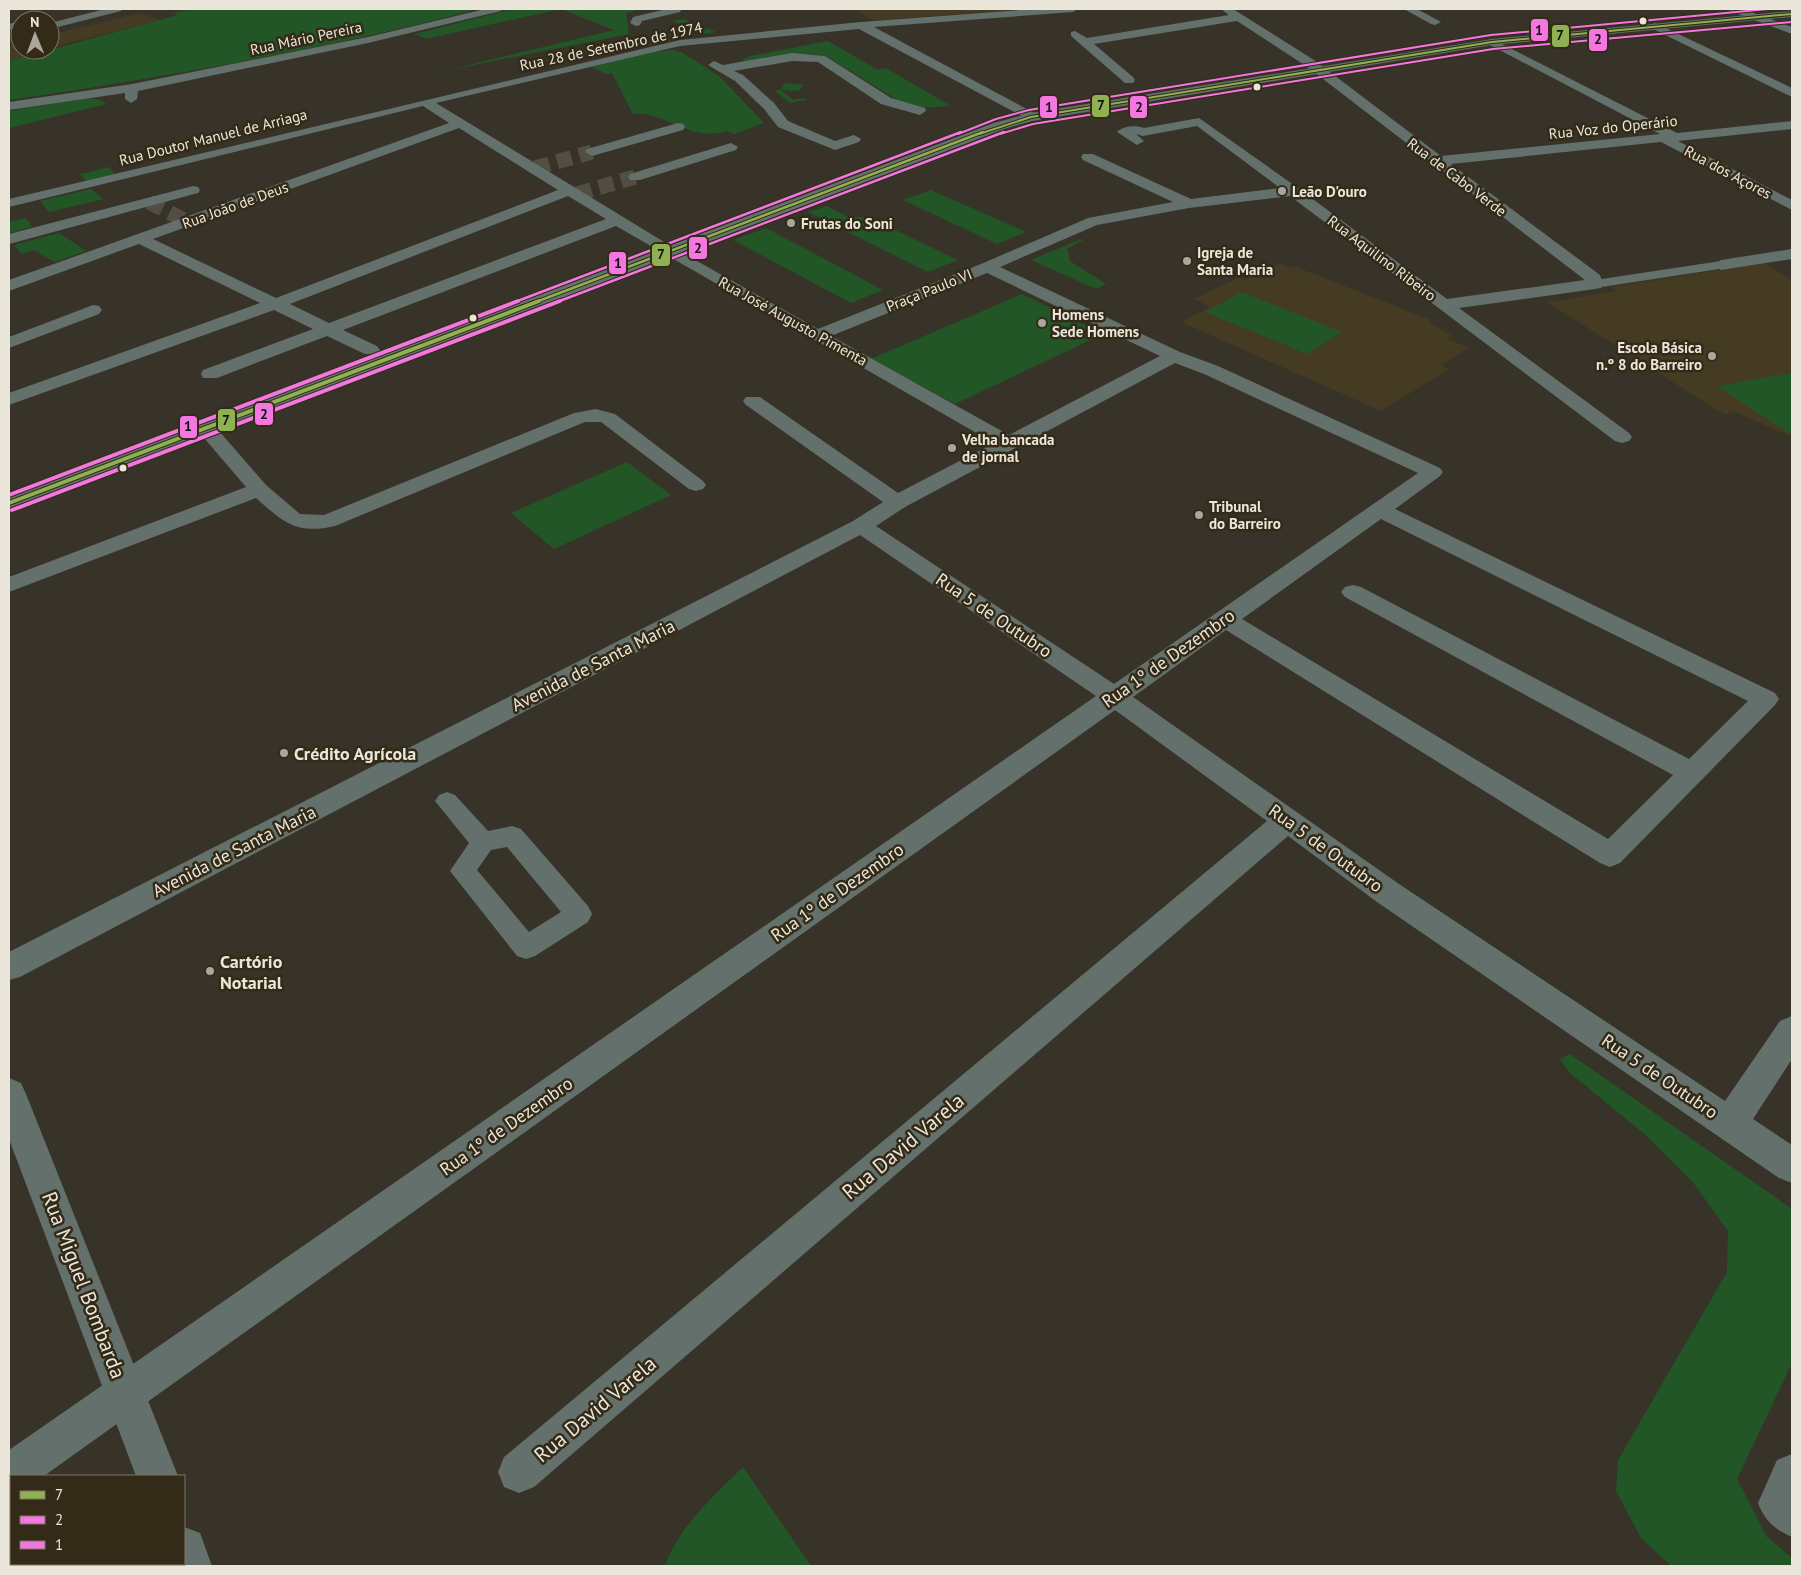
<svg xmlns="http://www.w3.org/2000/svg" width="1801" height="1575" viewBox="0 0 1801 1575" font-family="'PT Sans',sans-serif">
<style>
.built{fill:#453b22}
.green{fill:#225626}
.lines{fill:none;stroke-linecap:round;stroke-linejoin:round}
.minor-tunnel{stroke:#534e43;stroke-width:15;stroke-dasharray:15 8;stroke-linecap:butt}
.pedestrian{fill:#63706b;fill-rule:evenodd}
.minor{fill:#63706b;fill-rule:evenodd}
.tertiary{fill:#63706b;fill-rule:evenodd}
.bus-1-far2-casing{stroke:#332b18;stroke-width:4}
.bus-1-far1-casing{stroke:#332b18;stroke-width:4.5}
.bus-1-casing{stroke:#332b18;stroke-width:6}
.bus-2-far2-casing{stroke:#332b18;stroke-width:4}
.bus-2-far1-casing{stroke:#332b18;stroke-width:4.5}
.bus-2-casing{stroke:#332b18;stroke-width:6}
.bus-3-far2-casing{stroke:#332b18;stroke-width:4}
.bus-3-far1-casing{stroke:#332b18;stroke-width:4.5}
.bus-3-casing{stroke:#332b18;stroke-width:6}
.bus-1-far2{stroke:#90b152;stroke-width:2}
.bus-1-far1{stroke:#90b152;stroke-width:2.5}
.bus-1{stroke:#90b152;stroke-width:4}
.bus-2-far2{stroke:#f476e1;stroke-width:2}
.bus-2-far1{stroke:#f476e1;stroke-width:2.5}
.bus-2{stroke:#f476e1;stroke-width:4}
.bus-3-far2{stroke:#f476e1;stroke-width:2}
.bus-3-far1{stroke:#f476e1;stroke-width:2.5}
.bus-3{stroke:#f476e1;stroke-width:4}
.bus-dot{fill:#ebe6da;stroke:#332b18;stroke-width:2}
.poi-dot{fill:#aca79c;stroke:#332b18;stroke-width:2}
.labels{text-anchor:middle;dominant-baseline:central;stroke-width:5;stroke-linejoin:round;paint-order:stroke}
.far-street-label{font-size:15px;fill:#ebe6da;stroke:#332b18}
.far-poi-label{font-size:15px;font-weight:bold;fill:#ebe6da;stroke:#332b18;text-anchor:start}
.street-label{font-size:18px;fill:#ebe6da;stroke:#332b18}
.poi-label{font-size:18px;font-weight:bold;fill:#ebe6da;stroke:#332b18;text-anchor:start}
.near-street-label{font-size:21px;fill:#ebe6da;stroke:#332b18}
.line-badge{stroke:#332b18;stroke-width:2}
.pale-badge-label{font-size:14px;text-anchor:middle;font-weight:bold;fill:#111}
</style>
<rect width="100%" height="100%" fill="#383328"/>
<g class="built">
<path d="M856 9H1027L875 20 867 18Z"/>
<path d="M139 13 160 20 50 48V35Z"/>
<path d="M20 43V50H44L9 61V46Z"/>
<path d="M1280 263 1293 268 1296 267 1431 320 1428 322 1453 336 1448 339 1469 348 1441 366 1449 369 1381 411 1181 322 1210 307 1194 299 1240 277 1245 279Z"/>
<path d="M1764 263 1792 280V437L1735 412 1726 414 1717 410 1547 302 1617 291 1611 287Z"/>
</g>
<g class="green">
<path d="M192 9H478C323 50 167 77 9 100V61L178 15 173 13Z"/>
<path d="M512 9H640L626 13 629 34 444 71 614 30 561 9 426 39 415 34Z"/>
<path d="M684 19 716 32 701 34 673 21Z"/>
<path d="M828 41 878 70 886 68 951 106 918 108 902 103 826 56 809 54 748 63 742 60 750 56Z"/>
<path d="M673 50 681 52 719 76 764 123 734 134 727 131C689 143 666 111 633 114L612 73 606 74 591 67 653 52Z"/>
<path d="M785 83 804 85 798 91 781 90 793 100 804 98 806 100 790 103 775 91 781 90Z"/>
<path d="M83 99H97L107 104 9 128V111Z"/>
<path d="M109 167 115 174 86 181 80 174Z"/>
<path d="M91 189 104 199 49 212 40 201Z"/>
<path d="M931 190 1026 232 997 244 903 200Z"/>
<path d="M827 206 848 217H868L958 260 928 272 808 212Z"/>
<path d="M26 218 32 227 9 233V222Z"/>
<path d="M766 228 883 290 851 303 733 240Z"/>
<path d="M59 233 86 251 55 262 34 250 21 254 14 245Z"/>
<path d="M1081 239 1083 240 1067 249 1070 261 1106 284 1096 289 1031 260Z"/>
<path d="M1241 292 1342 332 1307 354 1205 312Z"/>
<path d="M1022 294 1103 334 955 404 871 359Z"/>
<path d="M1792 373V432L1789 433 1717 386Z"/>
<path d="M627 462 671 495 554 549 511 513Z"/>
<path d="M1570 1054 1792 1209V1363L1737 1479 1767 1537 1792 1558V1566H1671L1641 1538 1616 1491 1618 1460 1727 1272 1728 1231 1692 1181 1648 1137 1570 1073 1560 1059Z"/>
<path d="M743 1467 811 1566H665C679 1526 714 1496 743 1467Z"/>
</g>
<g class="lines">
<g class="minor-tunnel">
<path d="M535 168 592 152"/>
<path d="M577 194 635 177"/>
<path d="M149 202 188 222"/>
</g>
<g class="pedestrian">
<path d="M1721 261 1726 262 1728 265 1726 268 1595 288 1588 284 1595 280Z"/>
<path d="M447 792 455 795 488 831 512 826 521 829 588 906 592 914 588 922 535 956 526 959 517 956 450 871 469 843 435 801 439 795ZM507 847 561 912 529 932 477 870 491 850Z"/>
</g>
<g class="minor">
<path d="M105 9H122L121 11 50 29V23Z"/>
<path d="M485 9H502L501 11 368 43 138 91 137 99 131 103 125 99V93L9 110V102L132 84 368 37Z"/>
<path d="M667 9 681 10 680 12 642 21 640 25 636 26 630 23 633 17Z"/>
<path d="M1034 9H1078L1073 12 874 27 1036 114 1038 117 1036 120 1031 121 859 29 680 46 436 103 674 248 818 329 981 264 1088 218 1173 202 1083 160 1081 157 1083 154H1093L1191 199 1280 188 1197 126 1143 136 1136 134 1144 141 1137 145 1117 132C1123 126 1136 125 1144 128L1199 118 1298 188 1447 299 1585 280 1306 66 1237 21 1094 44 1133 77 1135 80 1133 83H1125L1071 36V32L1075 31 1087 38 1229 15 1221 9H1233L1314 60 1441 156 1660 134 1488 44V40L1492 39 1677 133 1792 121V129L1678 141 1792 200V210L1661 142 1451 164 1600 275 1603 284 1601 288 1595 289 1459 308 1629 433 1632 437 1629 441 1622 443 1615 441 1290 196 1189 208 1097 225 1000 267 1180 352 1218 366 1440 468 1443 472 1440 476 1395 509 1775 693 1779 699 1775 705 1620 863 1610 867 1600 863 1226 630 1133 697 1399 884 1725 1101 1780 1021 1792 1016V1059L1753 1119 1792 1145V1183L1779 1178 1377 902 1288 836 534 1487 519 1493 504 1487 498 1472 504 1457 1267 821 1115 710 44 1476H11V1495L9 1496V1450L1096 696 860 535 20 977 9 980V952L853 521 883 502 746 405 743 401 746 397H760L898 493 994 443 616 226 343 330 377 346 380 350 377 354H365L327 336 217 378H203L201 374 203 370 313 329 274 310 9 405V393L260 303 139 244 9 291V280L449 123 423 106 9 207V199L680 40 861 22ZM459 128 558 190 276 298 153 239ZM568 196 606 219 329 323 290 304ZM987 273 1160 356 1009 435 831 336ZM1175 363 1204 374 1418 473 1114 684 876 526 905 507ZM1381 519 1748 701 1689 759 1361 587 1353 585 1345 587 1341 592 1345 597 1673 775 1608 839 1242 619Z"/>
<path d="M1404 9H1417L1441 22 1435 25 1431 24Z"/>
<path d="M1729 9H1743L1792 27V34L1730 11Z"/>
<path d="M20 21V27L9 30V24Z"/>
<path d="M1655 23 1792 88V97L1651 28 1649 26Z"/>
<path d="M792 53 825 56 891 98 925 108 926 111 920 115 881 104 818 62 792 61 734 71 743 75 774 103 788 121 835 141 854 135 861 139 859 142 835 150 778 127 764 109 735 81 708 65 714 61 723 65Z"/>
<path d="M678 123 683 124 685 127 683 130 592 156 585 152 587 149Z"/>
<path d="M731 143 738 147 736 150 640 180H630L628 177 630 174Z"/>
<path d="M193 186 198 187 200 190 198 193 9 244V234Z"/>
<path d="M1792 249V259L1721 270 1713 265 1721 260Z"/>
<path d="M93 305 99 306 102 310 99 314 9 348V337Z"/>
<path d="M596 409 615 414 703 481 706 485 703 489 696 491 689 489 601 422H585L335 526C296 535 283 522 256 498L9 592V577L246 487 198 431 195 427 198 423H212L266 485 300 514 324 515 574 413Z"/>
<path d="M1792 1454V1537C1774 1529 1765 1521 1758 1503L1777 1460Z"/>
</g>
<g class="tertiary">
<path d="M1792 11V17L1492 45 1032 121 1004 129 9 509V496L994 123 1031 113 1492 39Z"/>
<path d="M9 1078 21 1083 26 1094 178 1476H136L9 1139Z"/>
<path d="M184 1527 200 1533 212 1566H168L167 1564H184Z"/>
</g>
<defs>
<path id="bus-1-far2" d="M979 134 1031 117 1492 42 1792 14"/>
<path id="bus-1-far1" d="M536 302 983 132"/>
<path id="bus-1" d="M9 503 539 301"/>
<path id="bus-2-far2" d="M1000 134 1033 124 1493 49 1792 22"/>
<path id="bus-2-far1" d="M557 302 1004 132"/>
<path id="bus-2" d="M12 510 560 301"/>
<path id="bus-3-far2" d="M958 134 996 119 1029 110 1491 35 1768 9"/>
<path id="bus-3-far1" d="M515 302 961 132"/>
<path id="bus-3" d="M9 495 518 301"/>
</defs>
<use href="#bus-1-far2" class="bus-1-far2-casing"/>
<use href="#bus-1-far1" class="bus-1-far1-casing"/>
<use href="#bus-1" class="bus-1-casing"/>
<use href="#bus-2-far2" class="bus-2-far2-casing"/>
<use href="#bus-2-far1" class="bus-2-far1-casing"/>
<use href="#bus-2" class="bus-2-casing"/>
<use href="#bus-3-far2" class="bus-3-far2-casing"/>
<use href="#bus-3-far1" class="bus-3-far1-casing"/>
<use href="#bus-3" class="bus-3-casing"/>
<use href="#bus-1-far2" class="bus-1-far2"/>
<use href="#bus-1-far1" class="bus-1-far1"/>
<use href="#bus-1" class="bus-1"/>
<use href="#bus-2-far2" class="bus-2-far2"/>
<use href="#bus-2-far1" class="bus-2-far1"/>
<use href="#bus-2" class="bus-2"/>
<use href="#bus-3-far2" class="bus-3-far2"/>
<use href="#bus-3-far1" class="bus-3-far1"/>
<use href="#bus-3" class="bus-3"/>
</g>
<g class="bus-dot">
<circle cx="1643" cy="21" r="4.5"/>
<circle cx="1257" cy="87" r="4.5"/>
<circle cx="473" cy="318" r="4.5"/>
<circle cx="123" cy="468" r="4.5"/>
</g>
<g class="poi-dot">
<circle cx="1282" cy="191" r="5"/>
<circle cx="791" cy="223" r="5"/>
<circle cx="1187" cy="261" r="5"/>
<circle cx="1042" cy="323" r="5"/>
<circle cx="1712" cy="356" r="5"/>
<circle cx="952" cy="448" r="5"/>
<circle cx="1199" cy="515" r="5"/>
<circle cx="284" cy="753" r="5"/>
<circle cx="210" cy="971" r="5"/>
</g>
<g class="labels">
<g class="far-street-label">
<text transform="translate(306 38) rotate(-12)">Rua Mário Pereira</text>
<text transform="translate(611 46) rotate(-12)">Rua 28 de Setembro de 1974</text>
<text transform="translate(1613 127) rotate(-6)">Rua Voz do Operário</text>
<text transform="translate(213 137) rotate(-14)">Rua Doutor Manuel de Arriaga</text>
<text transform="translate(1728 172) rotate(28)">Rua dos Açores</text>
<text transform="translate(1457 177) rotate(37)">Rua de Cabo Verde</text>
<text transform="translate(235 205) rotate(-20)">Rua João de Deus</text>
<text transform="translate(1382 258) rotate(37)">Rua Aquilino Ribeiro</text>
<text transform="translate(929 290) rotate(-22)">Praça Paulo VI</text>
<text transform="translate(793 321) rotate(29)">Rua José Augusto Pimenta</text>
</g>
<g class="far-poi-label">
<text x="1292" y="191">Leão D'ouro</text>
<text x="801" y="223">Frutas do Soni</text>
<text x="1197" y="252">Igreja de<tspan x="1197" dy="17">Santa Maria</tspan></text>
<text x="1052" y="314">Homens<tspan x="1052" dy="17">Sede Homens</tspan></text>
<text x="1702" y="347" text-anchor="end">Escola Básica<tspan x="1702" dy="17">n.º 8 do Barreiro</tspan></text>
<text x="962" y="439">Velha bancada<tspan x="962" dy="17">de jornal</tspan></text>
<text x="1209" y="506">Tribunal<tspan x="1209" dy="17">do Barreiro</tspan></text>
</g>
<g class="street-label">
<text transform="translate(994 615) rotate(34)">Rua 5 de Outubro</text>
<text transform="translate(1168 658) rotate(-35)">Rua 1º de Dezembro</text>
<text transform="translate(593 665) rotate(-27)">Avenida de Santa Maria</text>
<text transform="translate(1326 848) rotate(36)">Rua 5 de Outubro</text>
<text transform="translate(234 851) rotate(-27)">Avenida de Santa Maria</text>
<text transform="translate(837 892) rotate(-35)">Rua 1º de Dezembro</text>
<text transform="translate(1660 1076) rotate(34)">Rua 5 de Outubro</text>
<text transform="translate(506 1126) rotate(-35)">Rua 1º de Dezembro</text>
</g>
<g class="poi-label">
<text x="294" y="753">Crédito Agrícola</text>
<text x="220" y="961">Cartório<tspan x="220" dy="21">Notarial</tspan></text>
</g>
<g class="near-street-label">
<text transform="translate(903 1146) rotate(-40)">Rua David Varela</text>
<text transform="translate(84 1285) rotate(69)">Rua Miguel Bombarda</text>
<text transform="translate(595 1409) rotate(-40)">Rua David Varela</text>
</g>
</g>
<g class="line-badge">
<rect x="1530" y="18" width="19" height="24" rx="5" fill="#f476e1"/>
<rect x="1551" y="24" width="19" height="24" rx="5" fill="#90b152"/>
<rect x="1588" y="28" width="20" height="24" rx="5" fill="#f476e1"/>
<rect x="1091" y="94" width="19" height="24" rx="5" fill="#90b152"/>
<rect x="1129" y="95" width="19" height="24" rx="5" fill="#f476e1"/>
<rect x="1039" y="95" width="19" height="24" rx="5" fill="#f476e1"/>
<rect x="688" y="236" width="20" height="24" rx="5" fill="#f476e1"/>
<rect x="651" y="243" width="20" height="24" rx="5" fill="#90b152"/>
<rect x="608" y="251" width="19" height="24" rx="5" fill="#f476e1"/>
<rect x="254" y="402" width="20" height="24" rx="5" fill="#f476e1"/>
<rect x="217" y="408" width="19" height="24" rx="5" fill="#90b152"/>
<rect x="179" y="415" width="19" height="24" rx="5" fill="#f476e1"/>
</g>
<g class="pale-badge-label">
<text x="1539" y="35">1</text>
<text x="1560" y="40">7</text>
<text x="1598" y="44">2</text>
<text x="1101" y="110">7</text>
<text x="1139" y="112">2</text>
<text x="1049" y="112">1</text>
<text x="698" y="253">2</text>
<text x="661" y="259">7</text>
<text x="618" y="268">1</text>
<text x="264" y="419">2</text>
<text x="226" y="425">7</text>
<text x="188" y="431">1</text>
</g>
<rect width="1801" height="1575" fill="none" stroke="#ebe6da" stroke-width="20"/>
<rect x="10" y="1475" width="175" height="90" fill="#332b18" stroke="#7d7666"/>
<rect x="20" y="1491" width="25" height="8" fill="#90b152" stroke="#7d7666"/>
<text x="55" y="1500" font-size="15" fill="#ebe6da">7</text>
<rect x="20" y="1516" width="25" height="8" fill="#f476e1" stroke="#7d7666"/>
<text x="55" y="1525" font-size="15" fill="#ebe6da">2</text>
<rect x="20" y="1541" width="25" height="8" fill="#f476e1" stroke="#7d7666"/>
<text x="55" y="1550" font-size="15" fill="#ebe6da">1</text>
<g transform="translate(35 35) rotate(359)"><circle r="24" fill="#332b18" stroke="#7d7666"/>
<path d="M0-4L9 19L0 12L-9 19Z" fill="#aca79c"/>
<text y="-8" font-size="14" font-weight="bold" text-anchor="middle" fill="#ebe6da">N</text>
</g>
</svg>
